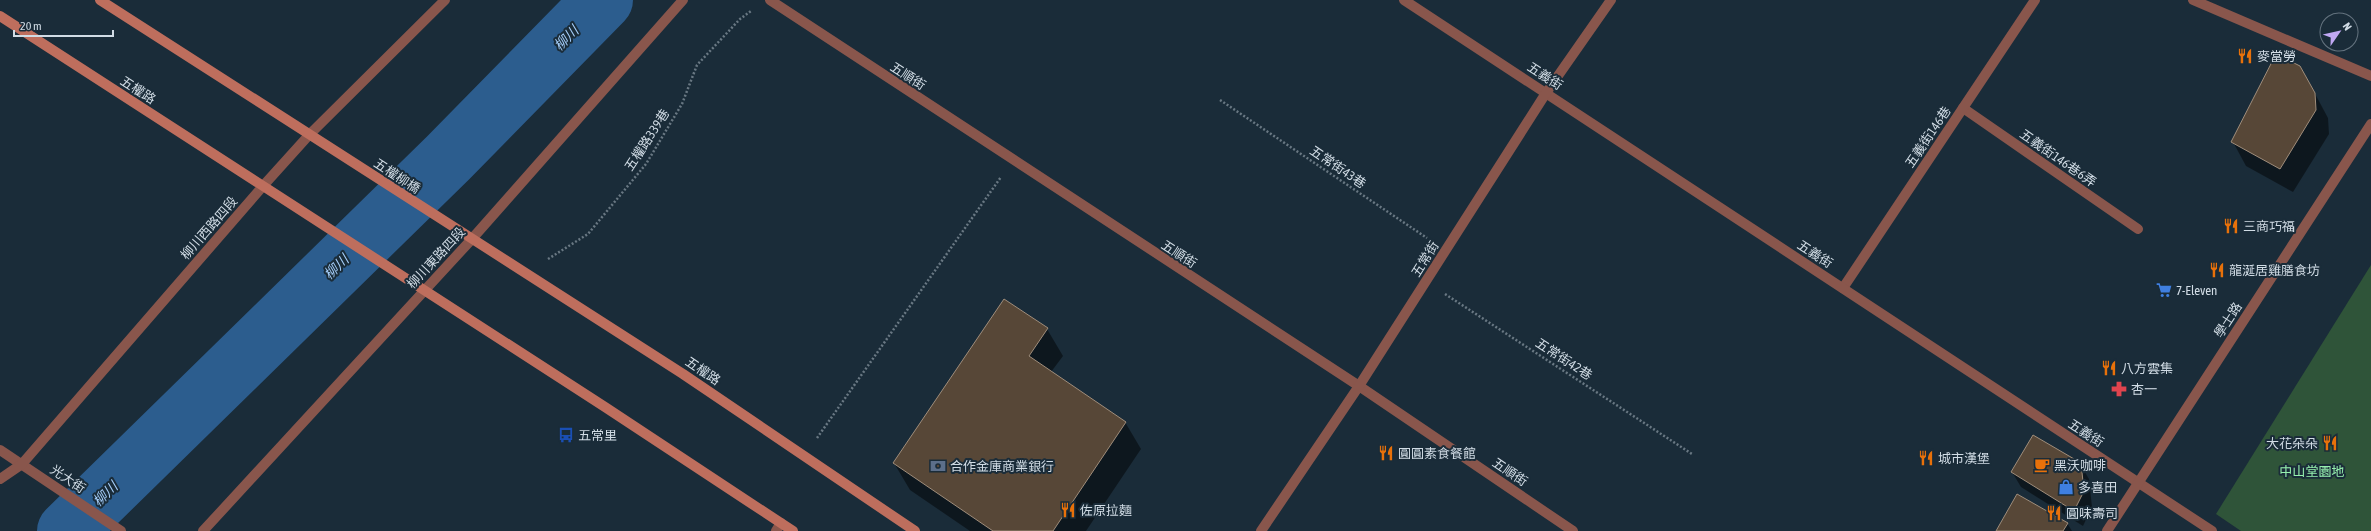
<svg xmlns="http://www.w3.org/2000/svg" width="2371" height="531" viewBox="0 0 2371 531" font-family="'Asap Condensed','Noto Sans TC',sans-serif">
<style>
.green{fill:#2f5439}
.shadow{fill:#0007}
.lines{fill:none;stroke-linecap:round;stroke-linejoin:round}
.river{stroke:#2c5d8e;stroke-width:60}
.building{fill:#574737;stroke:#9f8d7b}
.path{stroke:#697883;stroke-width:2.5;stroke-dasharray:2 2;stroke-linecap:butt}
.service{stroke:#89564c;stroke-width:10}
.minor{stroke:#89564c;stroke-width:10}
.tertiary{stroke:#89564c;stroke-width:10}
.secondary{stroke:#be6e5d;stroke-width:10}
.labels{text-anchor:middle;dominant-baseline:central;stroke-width:4;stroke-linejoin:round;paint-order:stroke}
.poi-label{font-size:13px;fill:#d1dce5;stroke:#1a2c39;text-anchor:start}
.street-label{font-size:13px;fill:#d1dce5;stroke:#1a2c39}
.park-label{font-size:13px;fill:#96f0ae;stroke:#1a2c39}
.water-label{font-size:14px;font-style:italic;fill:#a6cffb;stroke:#1a2c39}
</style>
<rect width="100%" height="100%" fill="#1a2c39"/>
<path class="green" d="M2371 265V531H2241L2216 514Z"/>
<g class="shadow">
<path d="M2313 90 2328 118 2329 134 2293 192 2246 166 2233 142Z"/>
<path d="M1047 329 1063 356 1051 372 1125 422 1141 449 1086 531H970L910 490 894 463Z"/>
<path d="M2080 464 2089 479 2092 507 2083 526 2021 487 2012 472Z"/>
<path d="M2067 523 2072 531H1998Z"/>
</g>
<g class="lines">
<path class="river" d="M67 531 448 158 603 0"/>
</g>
<g class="building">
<path d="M2276 54 2300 66 2315 93 2316 110 2280 169 2231 142Z"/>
<path d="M1004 299 1048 328 1029 356 1126 422 1053 531H993L893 463Z"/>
<path d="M2033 435 2081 463 2084 491 2074 511 2011 472Z"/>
<path d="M2017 494 2068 523 2063 531H1996Z"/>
</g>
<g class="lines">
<g class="path">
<path d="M1220 100 1427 238"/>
<path d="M548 259 588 234 646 164 682 104 697 65 740 19 751 11"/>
<path d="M1445 294 1692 454"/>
<path d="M817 438 1001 177"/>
</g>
<g class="service">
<path d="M1963 108 2138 229"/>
<path d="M1843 288 2035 0"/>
<path d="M776 531 781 523"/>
</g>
<g class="minor">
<path d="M770 0 1359 386 1573 531"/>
<path d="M1404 0 2212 531"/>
<path d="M2193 0 2371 76"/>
<path d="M0 450 121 531"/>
<path d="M0 479 22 464 263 186 309 135 445 0"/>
<path d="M203 531 471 240 683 0"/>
<path d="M1261 531 1359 386 1546 93 1611 0"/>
</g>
<path class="tertiary" d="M2107 531 2371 124"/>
<g class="secondary">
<path d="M100 0 683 374 915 531"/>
<path d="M0 16 605 407 793 531"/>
</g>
</g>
<defs>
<symbol id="restaurant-bare" viewBox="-9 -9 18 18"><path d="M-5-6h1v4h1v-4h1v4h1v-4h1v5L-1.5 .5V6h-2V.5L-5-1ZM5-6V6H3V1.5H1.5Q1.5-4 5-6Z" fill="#e8710a" stroke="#1a2c39" stroke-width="2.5" paint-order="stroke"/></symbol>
<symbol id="supermarket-bare" viewBox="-9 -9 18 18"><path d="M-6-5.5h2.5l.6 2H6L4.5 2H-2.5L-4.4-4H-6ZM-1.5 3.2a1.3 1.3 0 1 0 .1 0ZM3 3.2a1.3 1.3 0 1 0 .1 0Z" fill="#3f7fe0" stroke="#1a2c39" stroke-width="2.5" paint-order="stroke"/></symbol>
<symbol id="pharmacy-bare" viewBox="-9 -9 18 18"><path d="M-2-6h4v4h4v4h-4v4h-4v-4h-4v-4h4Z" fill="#e0444e" stroke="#1a2c39" stroke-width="2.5" paint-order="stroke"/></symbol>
<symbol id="bus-bare" viewBox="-9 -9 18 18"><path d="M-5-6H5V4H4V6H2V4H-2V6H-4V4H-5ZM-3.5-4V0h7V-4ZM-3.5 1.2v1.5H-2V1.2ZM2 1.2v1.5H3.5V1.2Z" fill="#1a4fb4" stroke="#1a2c39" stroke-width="2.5" paint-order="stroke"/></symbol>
<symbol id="cafe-bare" viewBox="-9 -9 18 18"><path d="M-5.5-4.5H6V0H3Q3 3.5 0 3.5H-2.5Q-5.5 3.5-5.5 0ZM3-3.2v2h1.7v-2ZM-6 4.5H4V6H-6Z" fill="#e8710a" stroke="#1a2c39" stroke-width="2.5" paint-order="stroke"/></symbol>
<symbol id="bank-bare" viewBox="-9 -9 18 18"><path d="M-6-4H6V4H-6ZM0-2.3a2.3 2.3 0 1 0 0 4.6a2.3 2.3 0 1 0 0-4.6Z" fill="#5c6f8a" stroke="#1a2c39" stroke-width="2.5" paint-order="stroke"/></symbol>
<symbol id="shop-bare" viewBox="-9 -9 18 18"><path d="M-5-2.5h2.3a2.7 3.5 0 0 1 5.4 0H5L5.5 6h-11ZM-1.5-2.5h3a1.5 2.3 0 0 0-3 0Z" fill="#3f7fe0" stroke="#1a2c39" stroke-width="2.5" paint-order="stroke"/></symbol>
</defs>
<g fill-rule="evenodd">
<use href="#restaurant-bare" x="2234" y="45" width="22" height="22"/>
<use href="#restaurant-bare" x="2220" y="215" width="22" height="22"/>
<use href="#restaurant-bare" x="2206" y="259" width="22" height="22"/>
<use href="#supermarket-bare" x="2153" y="279" width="22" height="22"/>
<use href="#restaurant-bare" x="2098" y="357" width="22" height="22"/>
<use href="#pharmacy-bare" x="2108" y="378" width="22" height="22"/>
<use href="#bus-bare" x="555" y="424" width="22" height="22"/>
<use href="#restaurant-bare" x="2319" y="432" width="22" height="22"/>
<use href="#restaurant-bare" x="1375" y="442" width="22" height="22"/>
<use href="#restaurant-bare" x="1915" y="447" width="22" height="22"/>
<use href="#cafe-bare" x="2031" y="454" width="22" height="22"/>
<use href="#bank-bare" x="927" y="455" width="22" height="22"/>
<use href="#shop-bare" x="2055" y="476" width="22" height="22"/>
<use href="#restaurant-bare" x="1057" y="499" width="22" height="22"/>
<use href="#restaurant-bare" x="2043" y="502" width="22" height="22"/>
</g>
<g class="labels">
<g class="poi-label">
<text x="2257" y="56">麥當勞</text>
<text x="2243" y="226">三商巧福</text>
<text x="2229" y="270">龍涎居雞膳食坊</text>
<text x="2176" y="290">7-Eleven</text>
<text x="2121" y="368">八方雲集</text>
<text x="2131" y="389">杏一</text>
<text x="578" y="435">五常里</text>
<text x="2318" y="443" text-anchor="end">大花朵朵</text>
<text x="1398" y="453">圓圓素食餐館</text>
<text x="1938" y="458">城市漢堡</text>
<text x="2054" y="465">黑沃咖啡</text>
<text x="950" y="466">合作金庫商業銀行</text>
<text x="2078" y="487">多喜田</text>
<text x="1080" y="510">佐原拉麵</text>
<text x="2066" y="513">圓味壽司</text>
</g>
<g class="street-label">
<text transform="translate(908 76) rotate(33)">五順街</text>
<text transform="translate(1545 76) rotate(33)">五義街</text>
<text transform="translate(138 90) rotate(33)">五權路</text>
<text transform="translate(1928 137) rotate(-56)">五義街146巷</text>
<text transform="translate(647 140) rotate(-57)">五權路339巷</text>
<text transform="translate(2058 158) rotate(35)">五義街146巷6弄</text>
<text transform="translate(1338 167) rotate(34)">五常街43巷</text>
<text transform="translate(397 176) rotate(33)">五權柳橋</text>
<text transform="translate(209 228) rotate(-49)">柳川西路四段</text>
<text transform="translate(1179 254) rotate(33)">五順街</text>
<text transform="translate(1815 254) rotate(33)">五義街</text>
<text transform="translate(436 258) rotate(-47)">柳川東路四段</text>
<text transform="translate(1425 259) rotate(-58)">五常街</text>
<text transform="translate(2228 320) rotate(-57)">學士路</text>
<text transform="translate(1564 359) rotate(33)">五常街42巷</text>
<text transform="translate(703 371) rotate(34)">五權路</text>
<text transform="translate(2086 433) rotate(33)">五義街</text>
<text transform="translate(1510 472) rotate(34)">五順街</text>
<text transform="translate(68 479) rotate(34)">光大街</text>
</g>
<g class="park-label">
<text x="2312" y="471">中山堂園地</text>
</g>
<g class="water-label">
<text transform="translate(566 38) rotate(-45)">柳川</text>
<text transform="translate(336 267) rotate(-44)">柳川</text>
<text transform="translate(105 494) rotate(-44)">柳川</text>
</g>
</g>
<g transform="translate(2339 32) rotate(56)"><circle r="19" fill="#1a2c39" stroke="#63727e"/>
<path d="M0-3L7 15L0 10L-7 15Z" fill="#c0a8f3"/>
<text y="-6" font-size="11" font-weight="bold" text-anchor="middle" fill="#d1dce5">N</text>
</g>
<path d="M14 30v6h99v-6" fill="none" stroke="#d1dce5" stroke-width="2"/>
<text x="20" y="30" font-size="12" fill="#d1dce5" stroke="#1a2c39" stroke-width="3" paint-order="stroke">20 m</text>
</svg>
